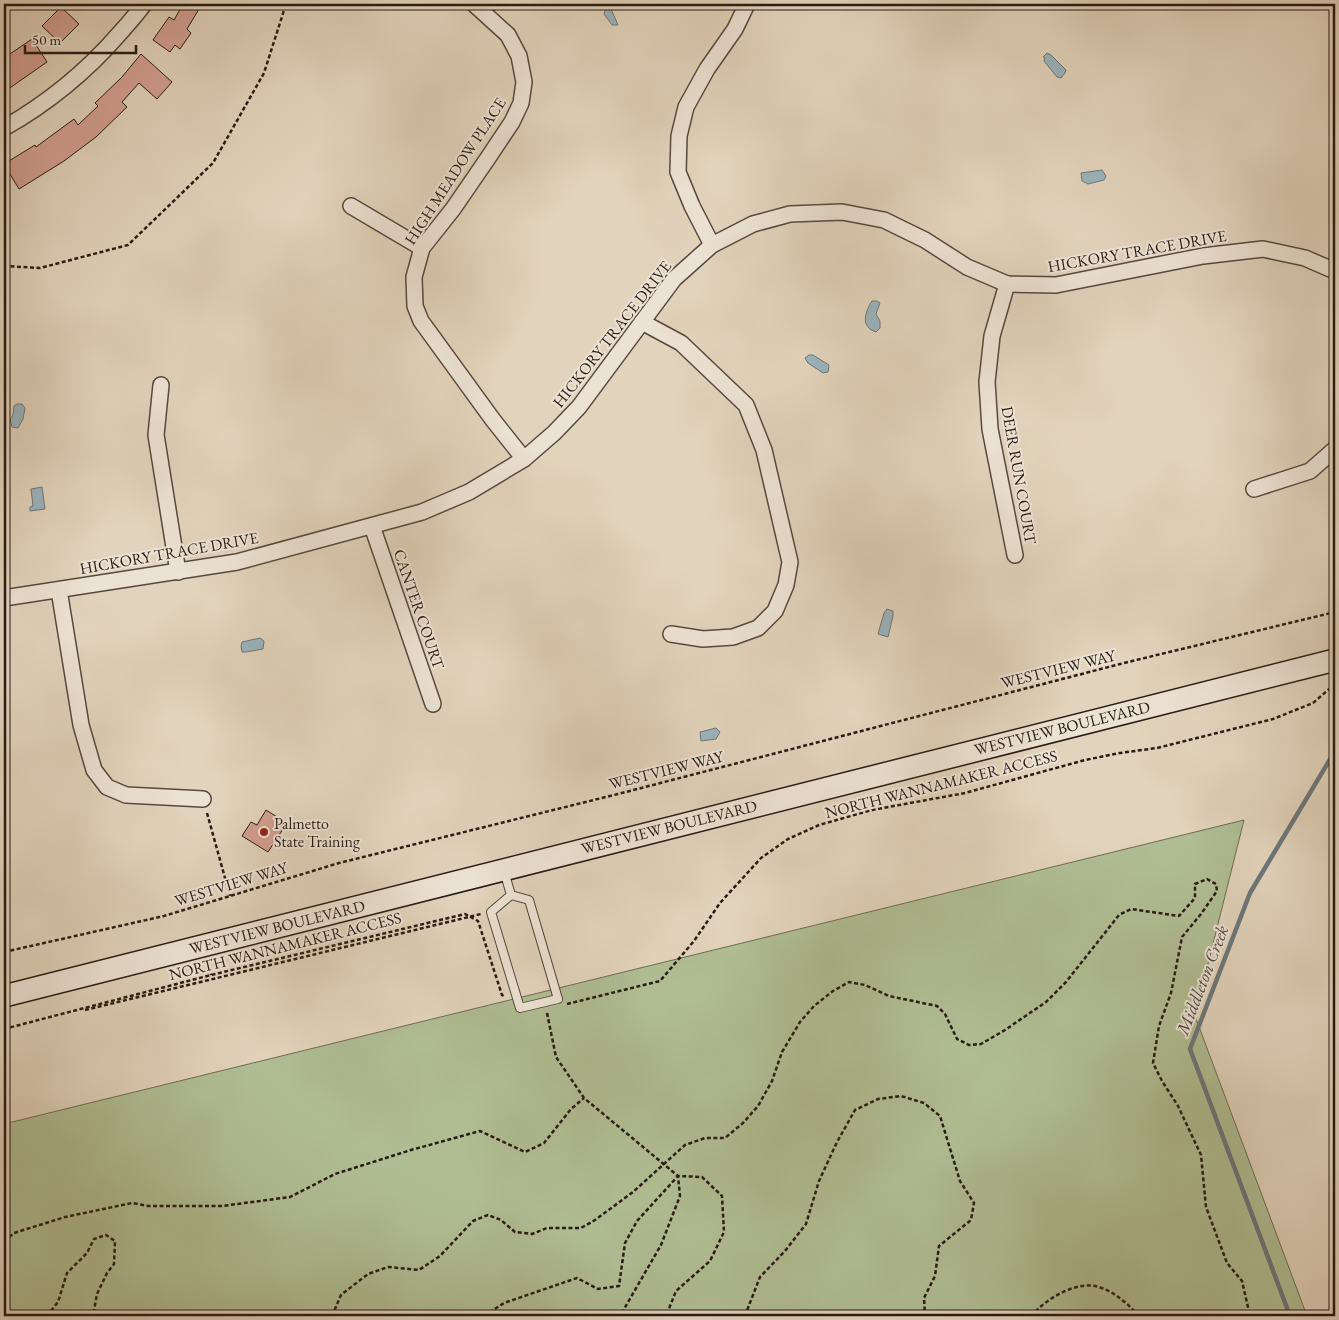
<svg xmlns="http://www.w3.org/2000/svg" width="1339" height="1320" viewBox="0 0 1339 1320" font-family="'EB Garamond',serif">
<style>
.green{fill:#b0bd93;stroke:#6c6c54}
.water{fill:#9bb4bd;stroke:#6d777a}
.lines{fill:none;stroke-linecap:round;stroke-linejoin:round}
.stream{stroke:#6d777a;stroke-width:4.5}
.building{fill:#d39f91;stroke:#281b15}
.lane-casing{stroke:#56493f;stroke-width:10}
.street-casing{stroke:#56493f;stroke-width:18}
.secondary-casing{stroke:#281b15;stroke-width:24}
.path{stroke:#281b15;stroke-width:2.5;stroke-dasharray:4 2.5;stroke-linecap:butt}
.lane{stroke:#ece2d3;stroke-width:8}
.street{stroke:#ece2d3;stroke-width:15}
.secondary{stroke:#ece2d3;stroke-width:21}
.poi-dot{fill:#8f2418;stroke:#ece2d3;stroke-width:2}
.labels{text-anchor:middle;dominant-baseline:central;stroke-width:4;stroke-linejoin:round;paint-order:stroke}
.street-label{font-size:16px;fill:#281b15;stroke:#ece2d3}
.poi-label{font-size:16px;fill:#281b15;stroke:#ece2d3;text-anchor:start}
.water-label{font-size:18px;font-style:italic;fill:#4a4947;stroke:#ece2d3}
</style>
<rect width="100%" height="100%" fill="#e2d3bc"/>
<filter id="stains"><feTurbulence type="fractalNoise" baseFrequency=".004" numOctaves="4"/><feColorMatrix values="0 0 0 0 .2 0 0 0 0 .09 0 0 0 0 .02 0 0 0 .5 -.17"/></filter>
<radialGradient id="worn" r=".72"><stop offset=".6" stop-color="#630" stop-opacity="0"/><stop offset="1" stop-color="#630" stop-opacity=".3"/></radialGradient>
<path class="green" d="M1244 820 1195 1016 1307 1316H4V1124Z"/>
<g class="water">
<path d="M608 8 611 9 618 25H612L604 14 605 10Z"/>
<path d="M1047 53 1051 55 1066 70 1065 73 1061 78 1057 77 1044 61 1045 58 1043 57Z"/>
<path d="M1102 170 1106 176 1104 180 1088 184 1082 181 1081 173Z"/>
<path d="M872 301H877L880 303 876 314 880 321V328L876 332C860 327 865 312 872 301Z"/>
<path d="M809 355H813L829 365 828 372 823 373 808 363 805 358Z"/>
<path d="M17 404H22L25 408 23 419 18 428 12 427 10 419 13 415 14 406Z"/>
<path d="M42 487 45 509 30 511V507L33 506 31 489Z"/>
<path d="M887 609 893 611V616L888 637 878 634 884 613Z"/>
<path d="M260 638 264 641 263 649 246 652H242L241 646 242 642Z"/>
<path d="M716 728 720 732 716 739 701 741 700 732Z"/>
</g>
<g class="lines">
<path class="stream" d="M1290 1316 1190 1049 1250 893 1335 751"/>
</g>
<g class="building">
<path d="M183 4H202L187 29 191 33 180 49 175 45 170 52 153 40 169 17 174 20Z"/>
<path d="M61 7 79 24 60 43 42 26Z"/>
<path d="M32 39 47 62 4 92V58Z"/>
<path d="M141 54 172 82 157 99 139 83 122 102 127 107 96 137 64 161 19 189 4 164 35 145 36 147 74 119 78 125 98 106 95 103 122 77Z"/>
<path d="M266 810 287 823 268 852 242 836 251 822 257 825Z"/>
</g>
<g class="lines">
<defs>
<path id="lane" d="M504 871 511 895 529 900 558 999 520 1008 491 912 511 895"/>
<g id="street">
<path d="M474 4 508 35 519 56 524 82 521 103 512 122 488 158 453 209 422 248 414 277 415 306 421 321 493 420 524 459"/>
<path d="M4 128C48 103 86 72 119 34 128 24 137 14 144 4"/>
<path d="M351 206 422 248"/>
<path d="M712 245 692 206 678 172 679 136 686 107 707 69 735 29 747 4"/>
<path d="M1007 284 992 336 987 382 990 429 1015 555"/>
<path d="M642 322 681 343 746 405 764 450 790 562 786 585 775 611 758 628 733 637 703 639 671 634"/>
<path d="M161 385 156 435 178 572"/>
<path d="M1254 489 1310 471 1335 449"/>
<path d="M372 526 433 704"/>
<path d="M59 590 81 725 94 770 107 787 126 795 203 799"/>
<path d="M4 598 237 562 422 512 469 492 524 459 554 433 579 407 674 279 712 245 753 224 790 214 842 212 884 220 925 240 967 267 1007 284 1056 285 1203 256 1263 249 1305 258 1335 271"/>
</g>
<path id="secondary" d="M4 996 1335 660"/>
</defs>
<use href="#lane" class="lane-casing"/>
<use href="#street" class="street-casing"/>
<use href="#secondary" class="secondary-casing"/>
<g class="path">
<path d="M4 266 40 268 128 245 213 163 264 73 286 4"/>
<path d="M207 813 230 896"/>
<path d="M4 952 164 916 339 863 618 794 1128 662 1335 612"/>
<path d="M208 961 211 975"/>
<path d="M567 1004 660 981 694 941 720 903 761 858 788 839 819 825 872 810 965 793 1085 760 1120 753 1157 748 1273 719 1313 703 1335 684"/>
<path d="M85 1010 481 914"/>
<path d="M547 1013 556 1057 584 1098 678 1176 680 1196 661 1245 620 1316"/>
<path d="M4 1029 211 975 465 914 478 921 502 995 504 996"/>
<path d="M4 1241 14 1233 65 1217 132 1203 148 1206H222L290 1197 335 1174 411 1150 480 1131 525 1152 544 1143 571 1109 584 1098"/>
<path d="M47 1316 58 1302 67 1273 87 1253 94 1239 106 1235 115 1241 114 1264 107 1273 97 1294 93 1316"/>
<path d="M332 1316 341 1295 368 1274 388 1267 419 1270 440 1256 473 1221 488 1215 501 1220 515 1232 532 1234 547 1228H581L595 1220 633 1192 685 1145 705 1138H725L743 1123 758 1106 772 1081 782 1052 800 1022 814 1006 833 991 849 982 865 985 889 996 937 1006 945 1014 957 1039 969 1045 981 1044 1005 1030 1046 1002 1066 982 1119 915 1131 909 1179 916 1195 898V884L1207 879 1216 884 1217 891 1201 914 1182 937 1171 993 1159 1026 1153 1063 1162 1081 1178 1106 1201 1155 1206 1207 1227 1263 1242 1281 1250 1316"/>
<path d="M484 1316 504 1303 577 1278 598 1289 619 1286 625 1243 637 1221 678 1176 702 1177 722 1196 724 1232 710 1261 676 1291 666 1316"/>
<path d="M747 1316 746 1313 760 1277 785 1251 806 1224 819 1181 837 1142 855 1110 878 1099 901 1096 924 1103 940 1116 960 1181 974 1203 971 1220 939 1246 935 1276 924 1298 925 1316"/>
<path d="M1031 1316C1046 1299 1076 1280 1099 1287 1115 1292 1128 1304 1139 1316"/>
</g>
<use href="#lane" class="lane"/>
<use href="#street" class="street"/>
<use href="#secondary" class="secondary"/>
</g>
<circle class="poi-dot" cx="264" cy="832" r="5"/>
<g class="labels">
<g class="street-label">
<text transform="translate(455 171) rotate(-57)">HIGH MEADOW PLACE</text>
<text transform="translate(1137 251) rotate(-10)">HICKORY TRACE DRIVE</text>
<text transform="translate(612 334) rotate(-52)">HICKORY TRACE DRIVE</text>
<text transform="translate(1019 475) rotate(80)">DEER RUN COURT</text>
<text transform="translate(169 553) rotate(-10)">HICKORY TRACE DRIVE</text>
<text transform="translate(419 609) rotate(71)">CANTER COURT</text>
<text transform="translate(1058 669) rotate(-14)">WESTVIEW WAY</text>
<text transform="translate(1062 728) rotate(-14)">WESTVIEW BOULEVARD</text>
<text transform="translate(666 770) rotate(-14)">WESTVIEW WAY</text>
<text transform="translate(941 784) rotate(-14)">NORTH WANNAMAKER ACCESS</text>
<text transform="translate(669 827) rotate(-14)">WESTVIEW BOULEVARD</text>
<text transform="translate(231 884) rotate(-17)">WESTVIEW WAY</text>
<text transform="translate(277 927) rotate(-14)">WESTVIEW BOULEVARD</text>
<text transform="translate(285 946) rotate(-14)">NORTH WANNAMAKER ACCESS</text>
</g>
<g class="poi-label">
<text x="274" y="823">Palmetto<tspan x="274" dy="18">State Training</tspan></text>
</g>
<g class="water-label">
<text transform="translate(1202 980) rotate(-69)">Middleton Creek</text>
</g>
</g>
<rect width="1339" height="1320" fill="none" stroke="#e2d3bc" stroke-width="20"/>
<rect x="5" y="5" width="1329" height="1310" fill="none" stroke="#281b15" stroke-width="2.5"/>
<rect x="10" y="10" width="1319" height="1300" fill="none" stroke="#281b15"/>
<path d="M25 45v8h111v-8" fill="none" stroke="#281b15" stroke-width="2.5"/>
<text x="32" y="45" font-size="15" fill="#281b15" stroke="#ece2d3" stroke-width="4" paint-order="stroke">50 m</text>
<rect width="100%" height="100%" filter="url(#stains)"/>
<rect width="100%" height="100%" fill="url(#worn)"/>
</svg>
